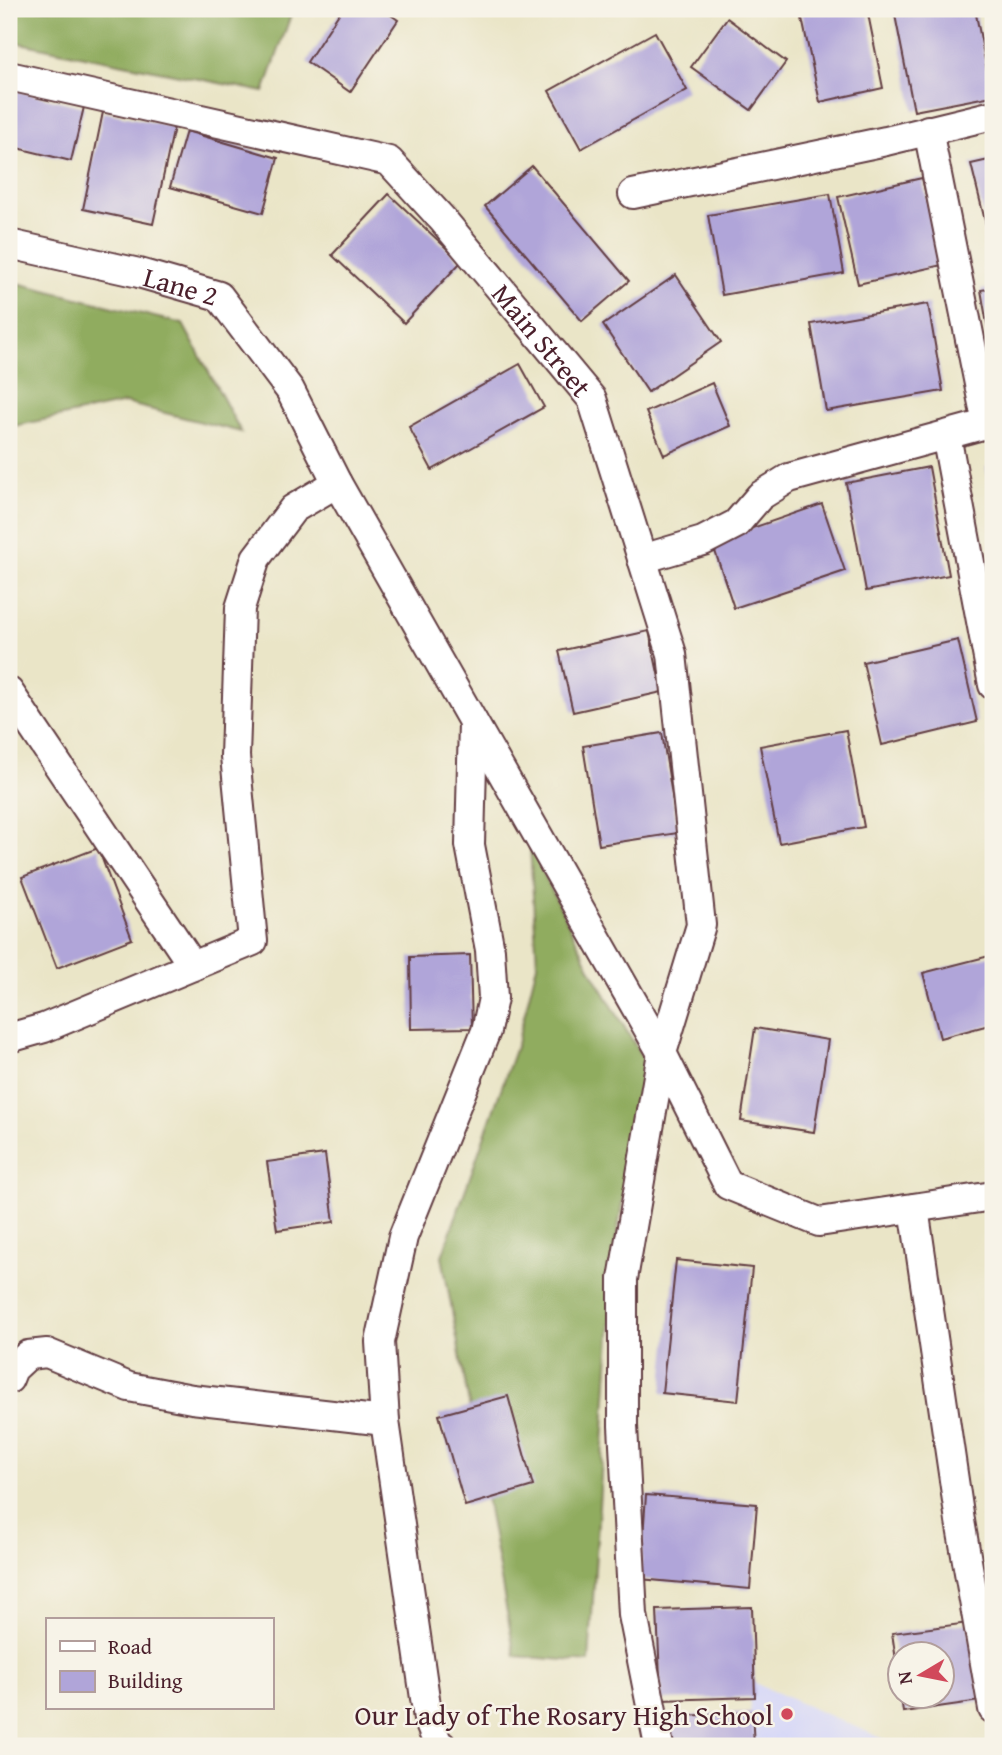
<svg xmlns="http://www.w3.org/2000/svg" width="1002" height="1755" viewBox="0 0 1002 1755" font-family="'Gentium Book Plus',serif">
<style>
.built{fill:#d6d7f8}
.forest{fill:#90ac5e;stroke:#6d6644;stroke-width:2}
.building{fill:#b0a5d9}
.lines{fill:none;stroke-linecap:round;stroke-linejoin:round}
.street-casing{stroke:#623d42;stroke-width:32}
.street{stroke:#fff;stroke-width:28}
.poi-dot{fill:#d1495b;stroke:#f7f3e8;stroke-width:2.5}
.labels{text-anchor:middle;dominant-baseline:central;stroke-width:5;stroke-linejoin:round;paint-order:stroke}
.street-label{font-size:28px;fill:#4a1f2b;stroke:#f7f3e8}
.poi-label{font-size:28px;fill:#4a1f2b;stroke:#f7f3e8;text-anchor:end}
</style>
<rect width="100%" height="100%" fill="#f7f3e8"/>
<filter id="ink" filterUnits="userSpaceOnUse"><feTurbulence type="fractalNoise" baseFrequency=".0143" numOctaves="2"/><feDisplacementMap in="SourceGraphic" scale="14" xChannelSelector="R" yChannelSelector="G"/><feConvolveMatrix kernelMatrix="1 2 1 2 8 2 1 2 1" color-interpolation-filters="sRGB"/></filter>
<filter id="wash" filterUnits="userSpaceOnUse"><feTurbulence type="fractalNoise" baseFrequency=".00686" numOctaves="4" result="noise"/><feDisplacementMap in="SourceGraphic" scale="28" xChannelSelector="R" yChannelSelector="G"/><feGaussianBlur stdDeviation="1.57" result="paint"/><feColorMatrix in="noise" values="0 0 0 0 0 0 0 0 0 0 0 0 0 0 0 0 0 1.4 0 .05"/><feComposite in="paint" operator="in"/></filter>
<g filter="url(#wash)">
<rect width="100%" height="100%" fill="#eae5c7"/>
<path class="built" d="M749 1681 900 1746H752Z"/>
<g class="forest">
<path d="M9 9H293L264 92 9 41Z"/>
<path d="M9 281 183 324 241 432 125 403 9 427Z"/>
<path d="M530 846 592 972 645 1062 616 1241 589 1662 515 1656 442 1256 517 1044 537 964Z"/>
</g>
<g id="blocks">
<g class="building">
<path d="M342 9H382L398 20 350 92 307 62Z"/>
<path d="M800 9H867L883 88 820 102Z"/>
<path d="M899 9H975L992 96 914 111 894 10Z"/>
<path d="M727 18 786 62 751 110 691 67Z"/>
<path d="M655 32 687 90 581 149 549 91Z"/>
<path d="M9 89 84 107 71 161 9 146Z"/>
<path d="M103 112 174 127 153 224 83 209Z"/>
<path d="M186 131 278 158 263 213 170 187Z"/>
<path d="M993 159V236L989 237 971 164Z"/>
<path d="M532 166 629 281 582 321 485 206Z"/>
<path d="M922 178 942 265 858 284 838 197Z"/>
<path d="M389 194 461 262 404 323 332 255Z"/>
<path d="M830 194 844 273 722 295 708 215Z"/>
<path d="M676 275 721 342 648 392 603 325Z"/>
<path d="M993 288V347H991L981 290Z"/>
<path d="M928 304 943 391 826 411 811 324Z"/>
<path d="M520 364 544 407 432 470 409 427Z"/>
<path d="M712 383 730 426 664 455 646 412Z"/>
<path d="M993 466V503H992L986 467Z"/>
<path d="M929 467 949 575 866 591 846 483Z"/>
<path d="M822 504 845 571 734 608 712 542Z"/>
<path d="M649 631 662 692 573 712 559 651Z"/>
<path d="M958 640 977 722 882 745 863 662Z"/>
<path d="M846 730 864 827 779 843 760 746Z"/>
<path d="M662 733 678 833 599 845 583 746Z"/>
<path d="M98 848 132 939 57 968 22 877Z"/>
<path d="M470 955 472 1028 411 1029 410 957Z"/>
<path d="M993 955V1024L940 1038 923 973Z"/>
<path d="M755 1028 828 1040 814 1132 741 1121Z"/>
<path d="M325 1154 334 1222 277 1230 267 1162Z"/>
<path d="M676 1260 752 1268 738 1401 662 1393Z"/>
<path d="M508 1396 533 1486 465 1506 439 1415Z"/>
<path d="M646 1495 757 1504 750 1589 640 1579Z"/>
<path d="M752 1607 755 1697 661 1700 657 1610Z"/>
<path d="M968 1623 980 1701 903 1712 901 1696H942V1654H900L899 1680 892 1633Z"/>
<path d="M752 1712 754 1746H669L667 1717Z"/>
</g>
</g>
</g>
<g filter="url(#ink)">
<use href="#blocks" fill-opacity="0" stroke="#623d42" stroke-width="2"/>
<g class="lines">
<defs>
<g id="street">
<path id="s1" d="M9 76 389 161 443 220 592 399 672 654 701 925 662 1053 623 1279V1426L633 1615 659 1746"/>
<path d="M928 130 987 424"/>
<path d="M633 194 886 141 993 115"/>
<path id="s2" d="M9 244 139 273 219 296 290 390 337 483 662 1053 728 1185 819 1222 993 1196"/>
<path d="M946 435 993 685"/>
<path d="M642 559 703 541 736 524 760 496 789 478 993 422"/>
<path d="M9 692 193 966"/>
<path d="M9 1038 44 1028 253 941 235 756 240 608 256 558 293 509 337 483"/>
<path d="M914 1208 960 1521 993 1709"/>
<path d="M9 1379 13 1369 28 1355 47 1353 129 1387 192 1399 385 1421"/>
<path d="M442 1746 438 1744 428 1719 385 1421 380 1342 403 1237 486 1031 493 998 490 950 470 845 473 722"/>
</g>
</defs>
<use href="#street" class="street-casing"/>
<use href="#street" class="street"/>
</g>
</g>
<circle class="poi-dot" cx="787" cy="1714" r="7"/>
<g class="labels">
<g class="street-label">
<text stroke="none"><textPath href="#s2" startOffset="177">Lane 2</textPath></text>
<text stroke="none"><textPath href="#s1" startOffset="625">Main Street</textPath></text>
</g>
<g class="poi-label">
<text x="773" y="1714">Our Lady of The Rosary High School</text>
</g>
</g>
<rect width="1002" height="1755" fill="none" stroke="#f7f3e8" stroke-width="35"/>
<rect x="46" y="1618" width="228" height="91" fill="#f7f3e8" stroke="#b29e9c" stroke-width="2"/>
<rect x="60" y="1641" width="35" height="10" fill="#ffffff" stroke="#b29e9c" stroke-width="2"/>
<text x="108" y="1654" font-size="21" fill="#4a1f2b">Road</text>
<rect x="60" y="1671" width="35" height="21" fill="#b0a5d9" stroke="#b29e9c" stroke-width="2"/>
<text x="108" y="1688" font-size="21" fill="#4a1f2b">Building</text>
<g transform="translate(921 1675) rotate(260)"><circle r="33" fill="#f7f3e8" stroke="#b29e9c" stroke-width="2"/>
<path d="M0-5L12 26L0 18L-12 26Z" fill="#d1495b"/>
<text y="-10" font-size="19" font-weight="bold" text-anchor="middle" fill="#4a1f2b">N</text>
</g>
</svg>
